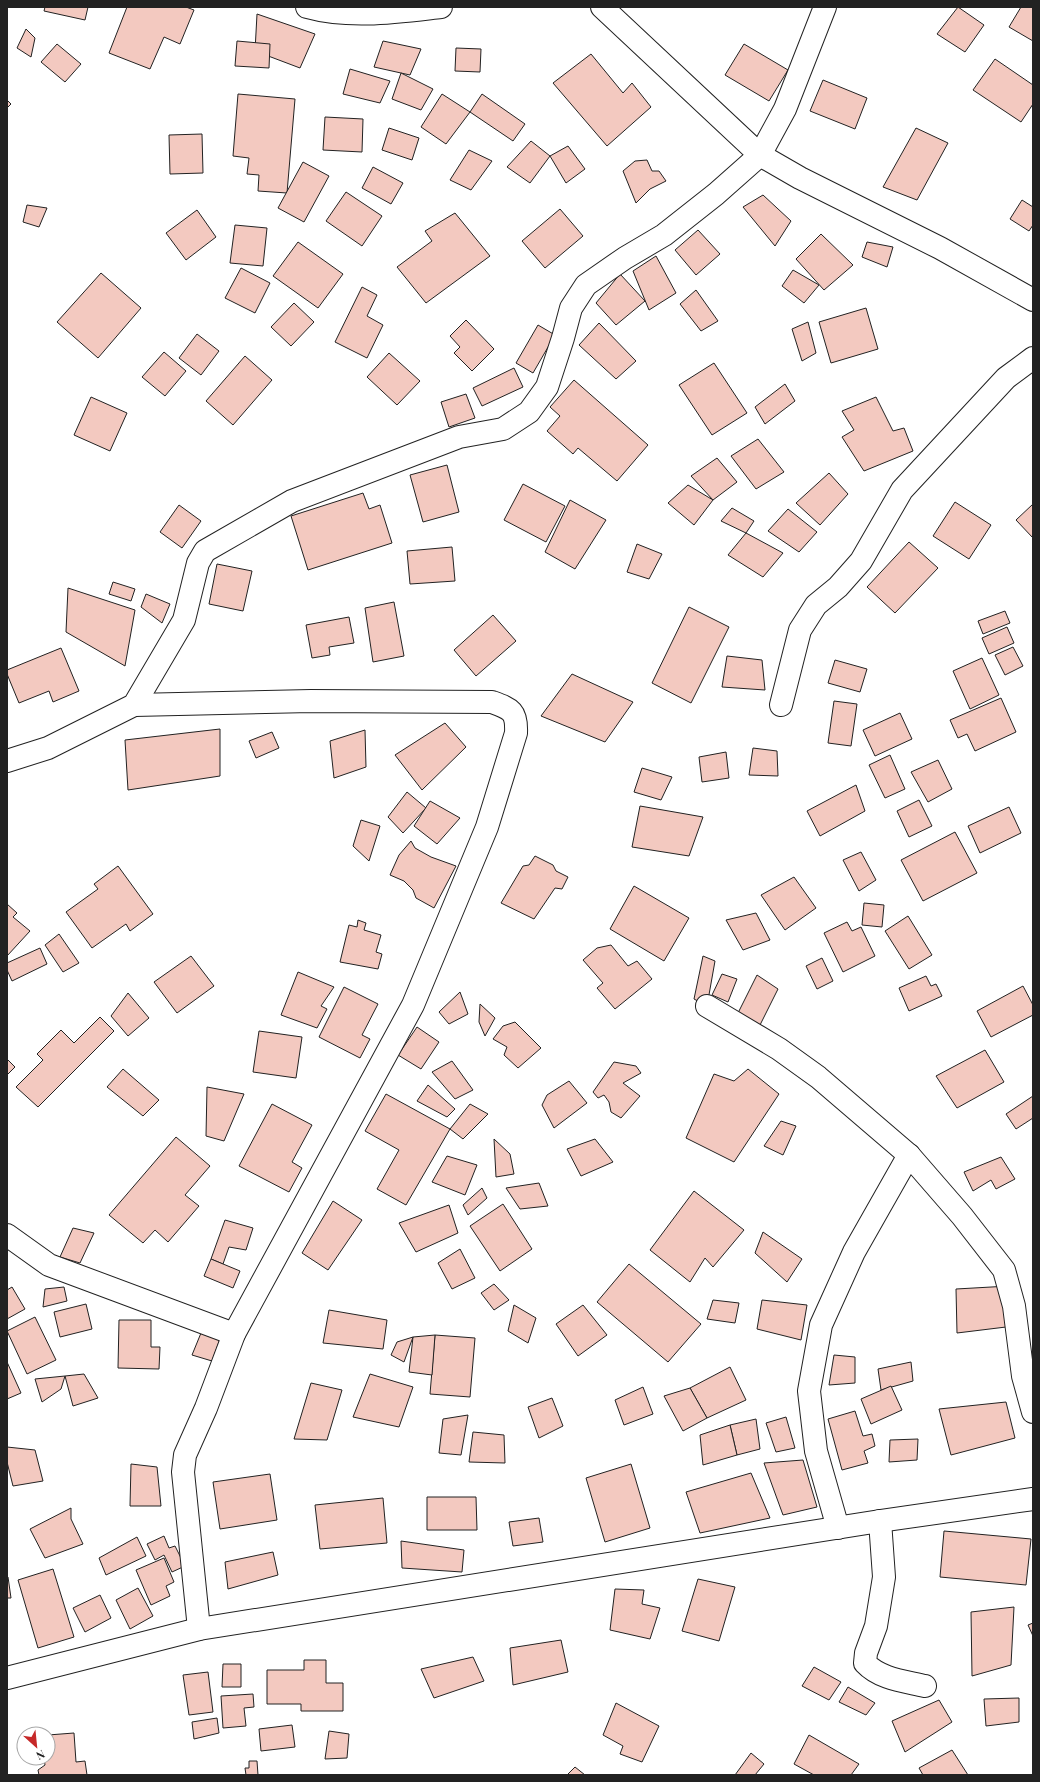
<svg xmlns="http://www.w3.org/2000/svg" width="1040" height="1782" viewBox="0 0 1040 1782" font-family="'Playfair Display',serif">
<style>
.building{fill:#f3c9c0;stroke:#222}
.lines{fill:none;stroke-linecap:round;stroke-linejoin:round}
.minor-casing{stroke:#222;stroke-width:24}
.minor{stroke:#fff;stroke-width:22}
</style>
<rect width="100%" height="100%" fill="#fff"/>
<g class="building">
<path d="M45 7H88L85 20 44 11Z"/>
<path d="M127 7H186L194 10 180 44 164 37 150 69 109 53Z"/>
<path d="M958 7 984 25 965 52 937 34Z"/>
<path d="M1021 7H1033V41L1009 27Z"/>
<path d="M257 14 315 34 300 68 255 51Z"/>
<path d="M26 29 35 38 31 57 17 48Z"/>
<path d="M237 41 270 44 269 68 235 66Z"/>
<path d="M383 41 421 49 410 75 374 67Z"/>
<path d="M57 44 81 64 65 82 41 62Z"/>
<path d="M744 44 788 70 769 101 725 75Z"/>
<path d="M456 48 481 49 480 72 455 71Z"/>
<path d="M591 54 623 93 632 83 651 107 607 146 553 83Z"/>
<path d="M995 59 1033 85V104L1021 122 973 90Z"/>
<path d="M350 69 390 81 380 103 343 94Z"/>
<path d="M401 73 433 89 421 110 392 99Z"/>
<path d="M823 80 867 98 855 129 810 111Z"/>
<path d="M238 94 295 99 287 193 258 191 259 175 247 174 249 158 233 156Z"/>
<path d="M442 94 470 112 446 144 421 127Z"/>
<path d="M482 94 525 124 513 141 470 112Z"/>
<path d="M7 100 11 104 7 108Z"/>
<path d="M325 117 363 119 362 152 323 150Z"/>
<path d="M389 128 419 138 412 160 382 150Z"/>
<path d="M916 128 948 143 917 200 883 187Z"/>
<path d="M202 134 203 173 170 174 169 135Z"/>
<path d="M531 141 550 156 530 183 507 167Z"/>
<path d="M568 146 585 169 566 183 550 156Z"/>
<path d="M469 150 492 161 471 190 450 180Z"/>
<path d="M647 160 652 171H659L666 181 650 189 636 203 623 171 635 161Z"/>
<path d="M303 162 329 176 304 222 278 208Z"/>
<path d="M373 167 403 183 391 204 362 188Z"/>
<path d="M346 192 382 216 362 246 326 221Z"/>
<path d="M763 195 791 221 775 246 743 207Z"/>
<path d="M1022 200 1033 207V225L1029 231 1010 219Z"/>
<path d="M27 205 47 208 39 227 23 222Z"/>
<path d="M560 209 583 236 545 268 522 241Z"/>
<path d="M197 210 216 237 186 260 166 233Z"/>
<path d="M455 213 490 256 426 303 397 267 432 241 425 231Z"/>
<path d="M235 225 267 228 263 266 230 263Z"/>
<path d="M698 230 720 254 696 275 675 250Z"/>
<path d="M821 234 853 265 824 290 796 259Z"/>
<path d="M298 242 343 274 318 308 273 276Z"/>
<path d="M867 242 893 247 887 267 862 257Z"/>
<path d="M656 256 676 293 649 310 633 271Z"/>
<path d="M241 268 270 283 255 313 225 298Z"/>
<path d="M793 270 819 285 804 303 782 286Z"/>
<path d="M101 273 141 308 98 358 57 322Z"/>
<path d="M620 274 645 301 616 325 596 303Z"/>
<path d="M362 287 377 295 367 316 383 325 367 358 335 342Z"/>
<path d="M696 290 718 321 701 331 680 304Z"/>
<path d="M294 303 314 322 291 346 271 327Z"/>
<path d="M866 308 878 349 831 363 819 322Z"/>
<path d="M466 320 494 349 472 371 454 353 460 347 450 336Z"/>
<path d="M808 322 816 353 802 361 792 329Z"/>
<path d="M599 323 636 361 616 379 579 345Z"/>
<path d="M538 325 555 335 533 373 516 363Z"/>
<path d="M197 334 219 351 201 375 179 358Z"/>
<path d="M164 352 186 371 165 396 142 377Z"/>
<path d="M389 353 420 381 397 405 367 377Z"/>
<path d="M245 356 272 380 233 425 206 401Z"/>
<path d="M714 363 747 413 712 435 679 385Z"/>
<path d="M514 368 523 387 482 406 473 388Z"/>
<path d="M574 380 648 445 617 481 578 448 573 454 547 431 560 416 550 407Z"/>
<path d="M785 384 795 401 765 424 755 407Z"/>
<path d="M466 394 475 418 449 427 441 402Z"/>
<path d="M91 397 127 413 110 451 74 435Z"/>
<path d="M876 397 893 431 904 428 913 451 864 471 842 437 854 430 842 411Z"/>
<path d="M758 439 784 472 756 489 731 456Z"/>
<path d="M717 458 737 482 713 500 691 476Z"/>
<path d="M447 465 459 512 423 522 410 475Z"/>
<path d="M829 473 848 494 820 525 796 503Z"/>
<path d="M523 484 565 506 546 542 504 520Z"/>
<path d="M688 485 713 500 694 525 668 503Z"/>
<path d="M363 493 369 509 380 505 392 543 308 570 291 516Z"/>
<path d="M570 500 606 520 575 569 545 552Z"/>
<path d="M955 502 991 525 969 559 933 536Z"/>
<path d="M1033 504V538L1016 520Z"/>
<path d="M179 505 201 521 182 548 160 532Z"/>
<path d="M732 508 754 521 746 533 721 521Z"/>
<path d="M788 509 817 532 799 552 768 531Z"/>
<path d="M746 533 783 553 763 577 728 555Z"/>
<path d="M909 542 938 568 895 613 867 587Z"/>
<path d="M637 544 662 554 649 579 627 572Z"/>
<path d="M452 547 455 581 410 584 407 551Z"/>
<path d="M217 564 252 571 243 611 209 604Z"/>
<path d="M113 582 135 589 131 601 109 594Z"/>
<path d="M68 588 135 610 125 666 66 632Z"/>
<path d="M146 594 170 604 162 623 141 607Z"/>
<path d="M394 602 404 656 373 662 365 608Z"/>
<path d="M689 607 729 627 691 703 652 683Z"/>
<path d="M1005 611 1010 623 983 634 978 621Z"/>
<path d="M493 615 516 641 476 676 454 650Z"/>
<path d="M349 617 354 643 329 647 330 655 312 658 306 625Z"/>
<path d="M1007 627 1014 643 989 654 982 638Z"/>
<path d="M1013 647 1023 666 1005 675 995 655Z"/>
<path d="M61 648 79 691 53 702 49 691 19 703 7 674V670Z"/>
<path d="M727 656 762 660 765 690 722 687Z"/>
<path d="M982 658 999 695 970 709 953 671Z"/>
<path d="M835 660 867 669 860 692 828 683Z"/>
<path d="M572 674 633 702 605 742 541 716Z"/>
<path d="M1001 698 1016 732 975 751 967 734 958 738 950 720Z"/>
<path d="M834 701 857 704 851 746 828 743Z"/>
<path d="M900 713 912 739 875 756 863 730Z"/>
<path d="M445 723 466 747 422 790 395 755Z"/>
<path d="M220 729V776L128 790 125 740Z"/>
<path d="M365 730 366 767 334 778 330 741Z"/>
<path d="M272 732 279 748 256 758 249 741Z"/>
<path d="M753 748 777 751 778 776 749 775Z"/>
<path d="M726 752 729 778 702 782 699 757Z"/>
<path d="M890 755 905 789 885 798 869 765Z"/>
<path d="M938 760 952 789 928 802 911 772Z"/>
<path d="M642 768 672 777 661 800 634 792Z"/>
<path d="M856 785 865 811 820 836 807 811Z"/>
<path d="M407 792 426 808 403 833 388 817Z"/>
<path d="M919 800 932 826 909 837 897 811Z"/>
<path d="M430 801 460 818 437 844 414 826Z"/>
<path d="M640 806 703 817 689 856 632 847Z"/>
<path d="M1009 807 1021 833 980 853 968 826Z"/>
<path d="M361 820 380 826 369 861 353 846Z"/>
<path d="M955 832 977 873 923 901 901 860Z"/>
<path d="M411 841 415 848 431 857 456 866 434 908 416 898 413 890 404 881 390 875 399 855Z"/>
<path d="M861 852 876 880 859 891 843 860Z"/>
<path d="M535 856 553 865 556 871 568 877 562 889 555 888 534 919 501 903 523 866 529 865Z"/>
<path d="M118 866 153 914 130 931 126 924 92 948 66 912 98 889 94 884Z"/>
<path d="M794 877 816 908 785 930 761 895Z"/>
<path d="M634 886 689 918 664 961 610 929Z"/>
<path d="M864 903 884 905 882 927 862 925Z"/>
<path d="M7 904 17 913 13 917 30 931 7 956Z"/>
<path d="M756 913 770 940 743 950 726 920Z"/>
<path d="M908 916 932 955 909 969 885 931Z"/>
<path d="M358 920 366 923 364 930 381 935 376 952 382 954 378 969 340 962 349 925 357 927Z"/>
<path d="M847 922 852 931 861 927 875 956 843 972 824 933Z"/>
<path d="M59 934 79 963 63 972 45 945Z"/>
<path d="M611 945 628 966 637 961 652 979 615 1009 597 988 603 983 583 960 597 948Z"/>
<path d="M40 948 47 964 12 981 7 970V963Z"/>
<path d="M191 956 214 986 177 1013 154 982Z"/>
<path d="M703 956 715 961 707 1006 694 999Z"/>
<path d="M822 958 833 981 817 989 806 966Z"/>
<path d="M298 972 334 987 321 1006 327 1009 317 1028 281 1015Z"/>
<path d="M722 974 737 979 728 1002 712 995Z"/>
<path d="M757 975 778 989 760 1025 738 1013Z"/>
<path d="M926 976 931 986 936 984 942 996 909 1011 899 988Z"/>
<path d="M1023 986 1033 1005V1015L991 1037 977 1011Z"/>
<path d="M344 987 378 1004 362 1035 370 1039 360 1058 319 1037Z"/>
<path d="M460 992 468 1014 449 1024 439 1012Z"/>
<path d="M128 993 149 1018 128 1036 111 1016Z"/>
<path d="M480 1004 495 1018 485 1036 479 1022Z"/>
<path d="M100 1017 114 1031 38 1107 16 1087 43 1060 37 1054 61 1030 74 1043Z"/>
<path d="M515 1022 541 1048 518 1068 504 1055 507 1047 493 1039 503 1026Z"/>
<path d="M417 1027 439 1042 421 1069 398 1055Z"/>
<path d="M259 1031 302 1037 296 1078 253 1072Z"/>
<path d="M985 1050 1004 1082 957 1108 936 1076Z"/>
<path d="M7 1059 15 1067 7 1075Z"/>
<path d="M452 1061 473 1090 455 1099 432 1072Z"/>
<path d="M614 1062 636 1066 641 1073 623 1083 640 1096 621 1118 611 1112 609 1102 604 1095 598 1098 593 1092Z"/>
<path d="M123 1069 159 1100 143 1116 107 1087Z"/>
<path d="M748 1069 779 1094 734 1162 686 1138 714 1074 734 1081Z"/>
<path d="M569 1081 587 1103 554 1128 542 1105 547 1095Z"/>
<path d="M428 1085 455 1109 447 1117 417 1101Z"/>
<path d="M207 1087 244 1094 224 1141 206 1136Z"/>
<path d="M386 1094 450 1129 406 1205 377 1189 399 1150 365 1131Z"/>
<path d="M1033 1096V1118L1016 1129 1006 1114Z"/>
<path d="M272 1104 312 1125 292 1162 302 1168 289 1192 239 1166Z"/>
<path d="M470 1104 488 1114 463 1139 450 1129Z"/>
<path d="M781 1121 796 1126 783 1155 764 1146Z"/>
<path d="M176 1137 210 1166 185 1195 199 1206 168 1242 155 1230 143 1243 109 1215Z"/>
<path d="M494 1139 510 1154 514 1174 496 1177Z"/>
<path d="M595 1139 613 1162 581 1176 567 1149Z"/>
<path d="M447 1156 477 1165 465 1195 432 1182Z"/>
<path d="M1001 1157 1015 1179 996 1189 991 1180 973 1191 964 1172Z"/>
<path d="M539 1183 548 1206 520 1209 506 1188Z"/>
<path d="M482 1188 487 1198 468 1215 463 1205Z"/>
<path d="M694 1191 744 1230 713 1267 705 1258 690 1282 650 1250Z"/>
<path d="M333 1201 362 1220 328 1270 302 1253Z"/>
<path d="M503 1204 532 1249 500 1271 470 1226Z"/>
<path d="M449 1205 458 1233 416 1252 399 1223Z"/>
<path d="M225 1220 253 1228 246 1250 229 1247 223 1264 211 1259Z"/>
<path d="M73 1228 94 1233 80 1263 60 1257Z"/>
<path d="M763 1232 802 1259 787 1282 755 1253Z"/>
<path d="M460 1249 475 1278 452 1289 438 1263Z"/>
<path d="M211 1259 240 1271 233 1288 204 1276Z"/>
<path d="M629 1264 701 1324 668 1362 597 1302Z"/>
<path d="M494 1284 509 1300 494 1310 481 1293Z"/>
<path d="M1009 1286 1006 1327 957 1333 956 1289Z"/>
<path d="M12 1287 25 1309 7 1319V1290Z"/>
<path d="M64 1287 67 1301 43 1307 45 1289Z"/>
<path d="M713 1300 739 1303 735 1323 707 1319Z"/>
<path d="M762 1300 807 1305 801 1340 757 1329Z"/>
<path d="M86 1304 92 1329 60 1337 54 1312Z"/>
<path d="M514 1305 536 1318 528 1343 508 1331Z"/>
<path d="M583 1305 607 1335 578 1356 556 1324Z"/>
<path d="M329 1310 387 1320 383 1349 323 1343Z"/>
<path d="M35 1317 56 1360 27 1374 7 1331Z"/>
<path d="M119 1320H151V1347H160L159 1369 118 1368Z"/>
<path d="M201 1333 220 1339 212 1361 192 1355Z"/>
<path d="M435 1335 475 1338 470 1397 430 1394Z"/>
<path d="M435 1335 432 1375 409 1372 413 1337Z"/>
<path d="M413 1337 404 1362 391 1355 397 1342Z"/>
<path d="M834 1355 855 1357V1383L829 1385Z"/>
<path d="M7 1362 21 1393 7 1399Z"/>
<path d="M911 1362 913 1381 881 1390 878 1369Z"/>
<path d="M730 1367 746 1400 707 1418 690 1388Z"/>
<path d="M84 1374 98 1398 73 1406 65 1376Z"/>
<path d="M370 1374 413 1387 399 1427 353 1417Z"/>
<path d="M65 1376 61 1389 42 1402 35 1379Z"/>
<path d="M311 1383 342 1390 327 1440 294 1439Z"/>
<path d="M891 1386 902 1410 871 1424 861 1399Z"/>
<path d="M643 1387 653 1414 624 1425 615 1400Z"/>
<path d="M690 1388 707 1418 683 1431 664 1396Z"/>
<path d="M552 1398 563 1426 539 1438 528 1407Z"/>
<path d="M1006 1402 1015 1438 951 1455 939 1409Z"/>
<path d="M855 1411 863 1436 872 1434 875 1446 864 1451 868 1463 842 1470 828 1419Z"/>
<path d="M468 1415 461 1455 439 1453 443 1419Z"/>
<path d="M786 1417 795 1448 776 1452 766 1423Z"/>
<path d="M756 1419 760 1449 737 1455 730 1425Z"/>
<path d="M730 1425 737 1455 703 1465 700 1435Z"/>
<path d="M473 1432 504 1435 505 1463 469 1462Z"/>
<path d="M918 1439 917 1460 889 1462 890 1440Z"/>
<path d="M7 1447 35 1450 43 1481 13 1486 7 1462Z"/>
<path d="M803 1460 817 1507 783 1515 764 1463Z"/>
<path d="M131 1464 157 1467 161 1506H130Z"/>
<path d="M631 1464 650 1528 605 1542 586 1478Z"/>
<path d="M751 1473 770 1518 700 1533 686 1492Z"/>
<path d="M270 1474 277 1520 220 1529 213 1482Z"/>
<path d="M427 1497H476L477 1530H427Z"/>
<path d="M383 1498 387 1543 320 1549 315 1505Z"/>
<path d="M71 1508V1519L83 1544 45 1558 30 1529Z"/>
<path d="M539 1518 543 1542 513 1546 509 1522Z"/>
<path d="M944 1531 1031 1539 1026 1585 940 1577Z"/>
<path d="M164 1536 169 1548 175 1546 185 1566 172 1572 164 1555 155 1560 147 1544Z"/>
<path d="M137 1537 146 1556 106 1575 99 1558Z"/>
<path d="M401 1541 464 1550 462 1572 402 1568Z"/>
<path d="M273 1552 278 1575 228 1589 225 1562Z"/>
<path d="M164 1558 174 1582 166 1586 170 1596 151 1605 136 1570Z"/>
<path d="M53 1569 74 1637 38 1648 18 1580Z"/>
<path d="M7 1577H8L11 1598H7Z"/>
<path d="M698 1579 735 1587 719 1641 682 1631Z"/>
<path d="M138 1588 153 1616 130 1629 116 1600Z"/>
<path d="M615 1589 644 1590 642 1604 660 1608 650 1639 610 1630Z"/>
<path d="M100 1595 111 1618 85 1632 73 1608Z"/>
<path d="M1014 1607 1011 1665 972 1676 971 1612Z"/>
<path d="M1033 1623V1636L1028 1625Z"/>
<path d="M561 1640 568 1672 513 1685 510 1648Z"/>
<path d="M473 1657 484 1681 434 1698 421 1669Z"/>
<path d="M304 1660H326V1683H343V1711H301V1704H267V1670H304Z"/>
<path d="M223 1664H241V1687H222Z"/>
<path d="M814 1667 841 1682 829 1700 802 1686Z"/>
<path d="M208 1672 213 1712 189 1715 183 1675Z"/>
<path d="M848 1687 875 1703 866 1715 839 1702Z"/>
<path d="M253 1694 254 1707 244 1708 246 1726 223 1728 221 1696Z"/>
<path d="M1019 1698V1722L986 1726 984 1699Z"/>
<path d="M939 1700 952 1722 905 1752 892 1721Z"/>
<path d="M616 1703 659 1726 642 1762 620 1754 623 1746 603 1735Z"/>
<path d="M217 1718 219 1733 194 1739 192 1722Z"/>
<path d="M292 1725 295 1747 261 1751 259 1729Z"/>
<path d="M329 1731 349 1734 347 1758 325 1759Z"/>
<path d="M74 1733 76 1762 85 1761 87 1775H39L38 1770 45 1765 44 1758H48V1735Z"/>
<path d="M809 1735 859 1764 851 1775H814L794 1764Z"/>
<path d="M952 1750 968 1775H923L919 1768Z"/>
<path d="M751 1753 764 1764 755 1775H735Z"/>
<path d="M249 1761H257L258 1775H246L245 1768H249Z"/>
<path d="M575 1767 585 1775H567Z"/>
</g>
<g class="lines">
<defs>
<g id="minor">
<path d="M307 7C350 19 397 12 441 7"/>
<path d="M602 7 760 155 800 178 940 248 1033 300"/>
<path d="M134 705 311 701 492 702C511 709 517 711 516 733L487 827 413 1005 234 1334 206 1408 185 1455 183 1472 199 1629"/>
<path d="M781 705 800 630 816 605 838 587 861 561 902 490 1006 378 1033 358"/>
<path d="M7 761 48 748 134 705 184 620 198 563 205 551 292 501 459 437 503 429 529 412 547 387 563 338 571 308 586 285 625 258 664 235 716 194 760 155 785 109 825 7"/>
<path d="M707 1006 779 1049 818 1077 909 1155 962 1216 1004 1270 1014 1306 1023 1376 1033 1412"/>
<path d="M7 1235 49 1265 234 1334"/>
<path d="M880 1521 884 1577 876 1626 866 1653 865 1663C880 1679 904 1681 925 1686"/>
<path d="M838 1528 816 1451 809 1391 821 1325 854 1252 909 1155"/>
<path d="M7 1678 199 1629 880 1521 1033 1499"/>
</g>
</defs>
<use href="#minor" class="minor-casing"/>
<use href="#minor" class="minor"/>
</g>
<rect width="1040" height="1782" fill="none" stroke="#222222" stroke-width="16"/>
<g transform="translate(36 1746) rotate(153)"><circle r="19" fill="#ffffff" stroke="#a7a7a7"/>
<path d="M0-3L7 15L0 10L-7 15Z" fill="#c62828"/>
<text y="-6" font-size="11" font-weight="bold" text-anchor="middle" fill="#222222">N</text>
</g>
</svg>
